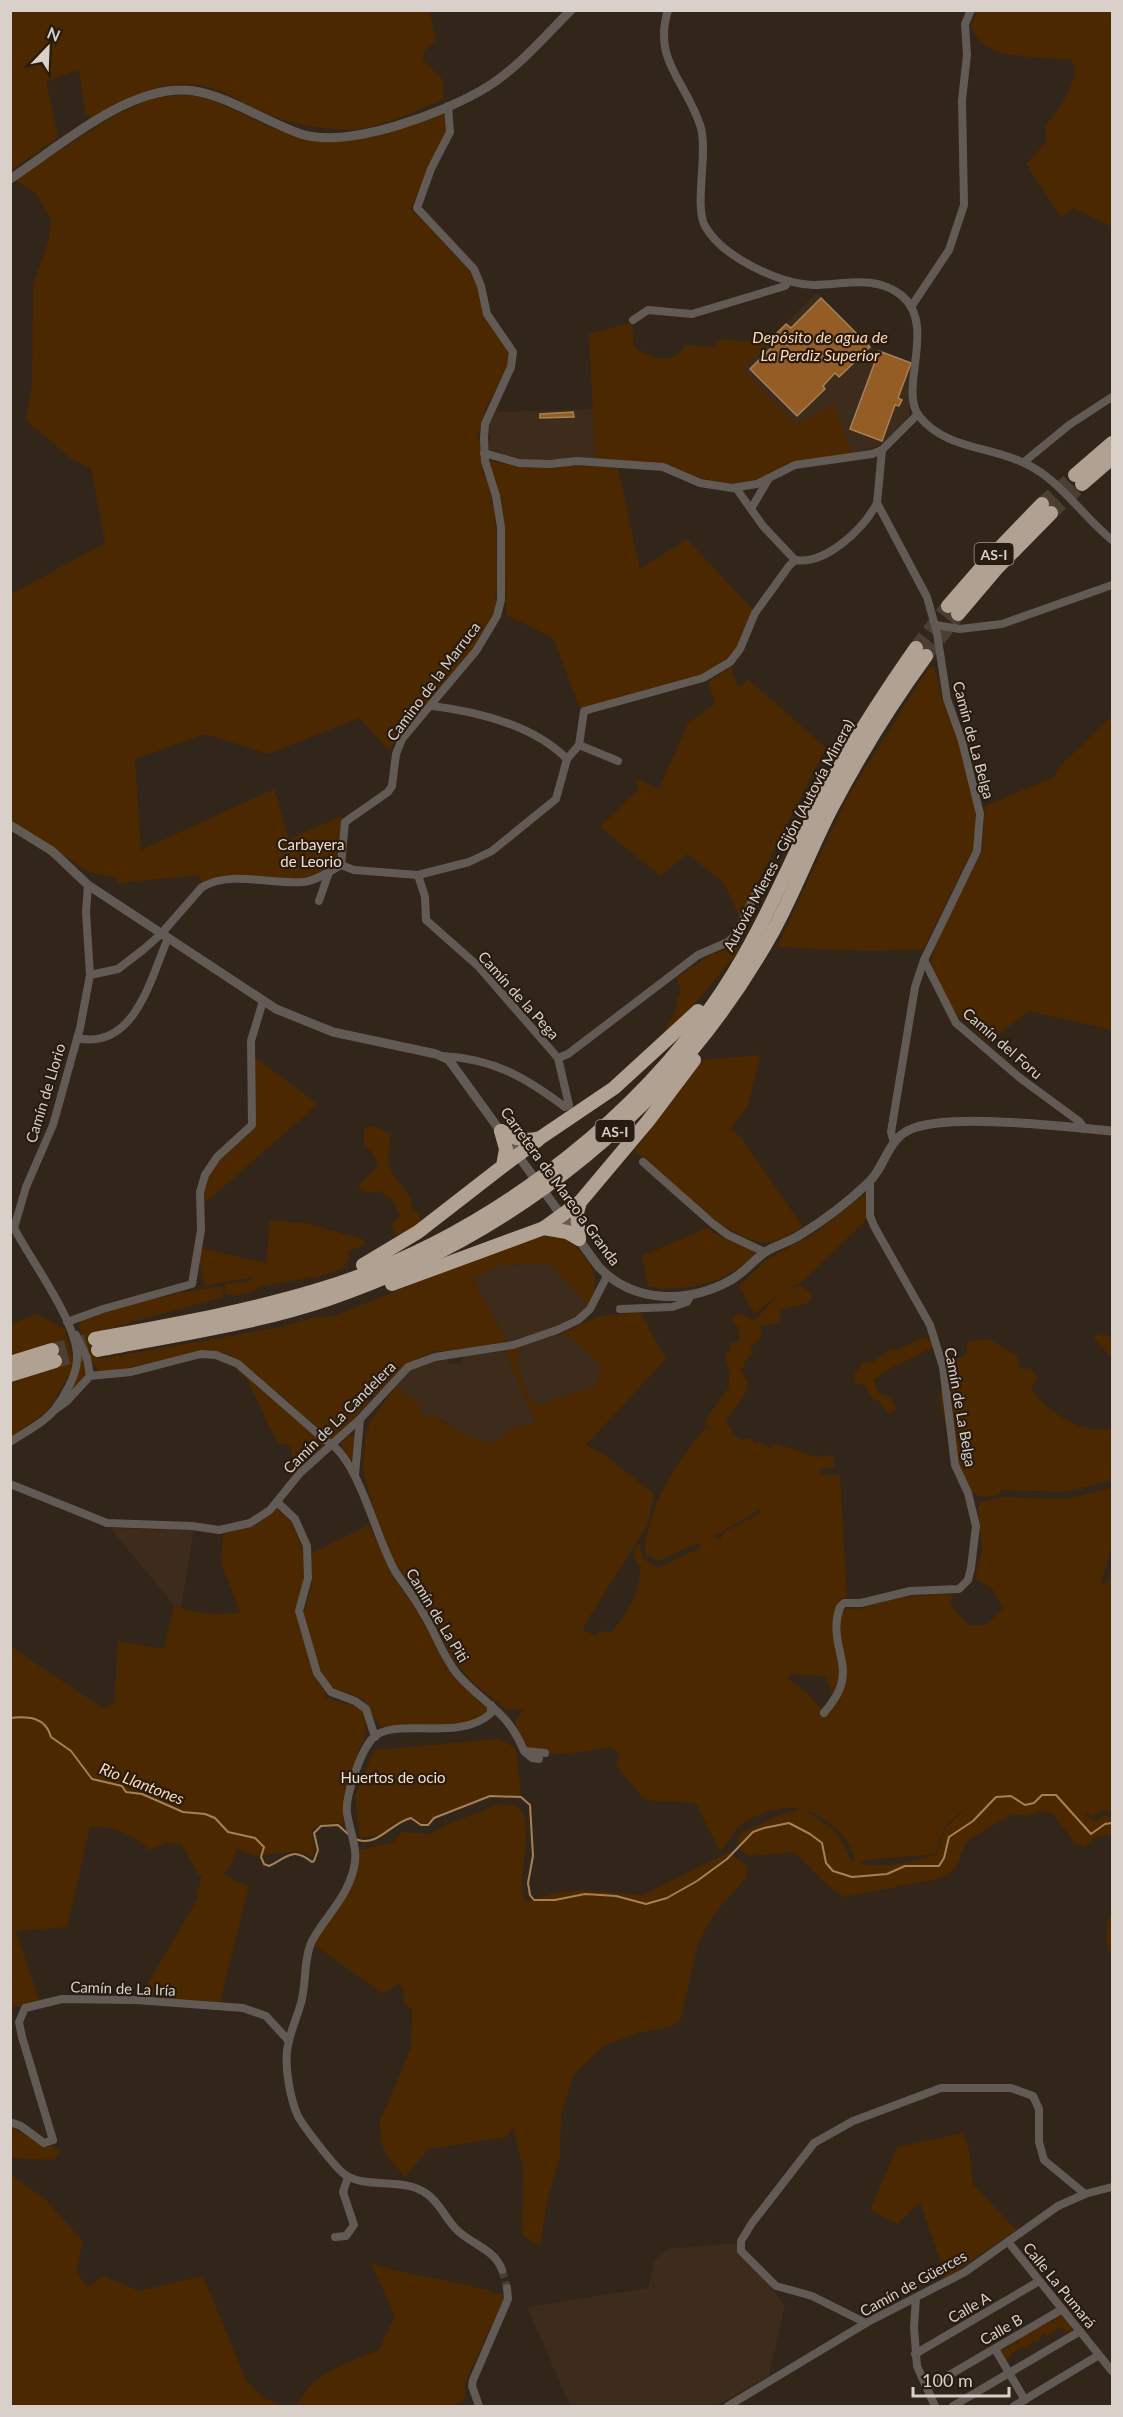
<svg xmlns="http://www.w3.org/2000/svg" width="1123" height="2417" viewBox="0 0 1123 2417" font-family="Lato,sans-serif">
<style>
.built{fill:#3d2b1b}
.green{fill:#4b2800;fill-rule:evenodd}
.water{fill:#935d25;stroke:#a88056;stroke-width:1.5}
.lines{fill:none;stroke-linecap:round;stroke-linejoin:round}
.stream{stroke:#a88056;stroke-width:2}
.minor-tunnel{stroke:#4b3f34;stroke-width:8;stroke-dasharray:8 4;stroke-linecap:butt}
.motorway-tunnel{stroke:#4b3f34;stroke-width:14;stroke-dasharray:14 7;stroke-linecap:butt}
.minor{stroke:#625b55;stroke-width:8}
.tertiary{stroke:#625b55;stroke-width:9}
.motorway{stroke:#b1a193;stroke-width:14}
.labels{text-anchor:middle;dominant-baseline:central;stroke-width:4.5;stroke-linejoin:round;paint-order:stroke}
.shield{fill:#281b10;stroke:#a49a92;stroke-width:1.5}
.shield-label{font-size:14px;font-weight:bold;fill:#d9d0c9}
.street-label{font-size:15px;fill:#d9d0c9;stroke:#281b10}
.park-label{font-size:15px;fill:#f2dece;stroke:#281b10}
.water-label{font-size:16px;font-style:italic;fill:#fed8b6;stroke:#281b10}
</style>
<rect width="100%" height="100%" fill="#32251a"/>
<g class="built">
<path d="M816 293 871 347 912 363 909 416 883 444 852 454 796 425 741 369Z"/>
<path d="M593 409 595 458 523 461 489 449 487 444 492 438 488 431 494 412Z"/>
<path d="M549 1263 588 1304 577 1315 551 1329 507 1341 472 1278 501 1265Z"/>
<path d="M561 1334 572 1337 602 1366 595 1386 539 1405 529 1398 516 1360 521 1346Z"/>
<path d="M505 1351 536 1423 514 1427 496 1443 479 1442 456 1430 433 1414 427 1419 396 1386 410 1370 437 1359 446 1358 450 1364 462 1363 463 1356Z"/>
<path d="M110 1528 194 1530 181 1608 174 1605Z"/>
<path d="M735 2243 785 2305 769 2376 716 2406H570L527 2307 648 2288 655 2259 668 2249Z"/>
</g>
<g class="green">
<path d="M10 11H429L436 40 424 51 423 60 443 80 444 99C417 110 378 130 348 130 320 129 289 124 263 112 243 104 226 90 204 86 163 78 126 97 92 118L85 113 79 70 46 81 58 137 11 171Z"/>
<path d="M978 11H1112V227L1074 208 1061 217 1026 164 1046 142V125C1060 108 1071 91 1076 69L1070 59C1048 58 1002 58 984 45 977 40 974 33 971 25Z"/>
<path d="M179 95C214 95 241 115 273 128 336 155 385 132 445 111L446 131 411 209 474 275 486 319 510 355 511 360 486 408 477 438 481 441 484 468 481 472 487 479 493 499 490 500V504L495 505 497 586 494 598 498 601C488 649 422 712 389 750L359 718 268 754 206 734 135 759 141 850 274 789 289 839 342 816 336 859 332 865 320 872 304 878 278 879 228 876 202 882 198 875 118 883 117 878 89 872 11 821V594L105 543 91 468 73 460 26 420 32 384 33 285 48 242 51 220 35 192 15 180 105 121 148 99Z"/>
<path d="M632 322 634 347C652 358 673 367 685 345L713 347 721 339 767 343 742 369 796 425 834 404 852 454 798 462 762 478 732 484 595 458 589 334Z"/>
<path d="M489 461 527 468 570 465 618 468 640 569 687 539 754 611 735 649 723 663 690 679 580 708 553 638 506 615 504 540Z"/>
<path d="M731 666 738 687 749 680 826 748 740 917 723 882 687 854 661 876 600 827 639 789 636 778 659 789 688 723 715 704 708 682Z"/>
<path d="M934 666 941 695 958 738 975 809V844L923 949 872 951 777 947 849 794 928 669Z"/>
<path d="M1112 716V1030L1029 1011 988 1043 951 1009 932 971 931 960 945 922 982 852 985 806 1054 777 1060 766Z"/>
<path d="M737 947 739 951 677 1025 665 1035C665 1021 672 1022 675 1011 677 1003 676 998 681 991L676 978 712 954Z"/>
<path d="M761 1055 747 1107 730 1130 740 1136 803 1227C789 1235 775 1245 759 1242 721 1235 665 1177 634 1151L703 1060Z"/>
<path d="M254 1057 318 1104 205 1203C198 1167 233 1151 254 1129Z"/>
<path d="M375 1126 390 1134C391 1146 386 1156 390 1167 395 1184 413 1190 412 1209L418 1212 422 1223 402 1236 395 1235 391 1225 400 1216 392 1200 380 1191 367 1193 358 1186 378 1166 372 1152 364 1144V1128Z"/>
<path d="M867 1193V1219L801 1283 787 1288 802 1286 811 1293V1301C801 1307 791 1305 780 1311L781 1319 776 1323 758 1326 762 1332 760 1339 750 1347 754 1352 746 1360 741 1371C759 1392 733 1404 726 1422L732 1429V1434L741 1439H751L755 1444 759 1442 770 1448 775 1443 816 1457 828 1455 834 1457V1467L820 1469V1475H840L847 1599 841 1597 837 1609H858L901 1597 948 1594 953 1597 950 1602 954 1610 969 1625H986L1003 1608 991 1587 975 1579 982 1549 978 1508 980 1502 1003 1497 1066 1499 1112 1488V1546L1101 1583H1108L1112 1560V1811L1102 1810 1093 1817 1086 1812V1816L1096 1821 1104 1815 1112 1818V1835L1097 1836 1085 1847 1075 1843 1053 1814 1042 1811 1026 1816 1012 1814 967 1841 955 1868 942 1878 844 1897C824 1885 811 1866 793 1852L750 1856 741 1851 738 1839 740 1834 776 1816 800 1809C778 1805 749 1815 734 1832 729 1839 725 1846 720 1852L696 1803 645 1800 615 1765 620 1754 611 1747C590 1750 551 1759 531 1750 521 1745 518 1731 515 1722L524 1709H506L473 1683 455 1662 425 1608 392 1558 373 1507 363 1469 365 1438 370 1422 396 1386 422 1406 419 1411 426 1418 432 1414C453 1429 471 1441 496 1443L514 1427 536 1423 505 1351 521 1346 516 1361 529 1398 539 1405 595 1386 602 1367 572 1338 561 1334 599 1316 640 1312 666 1359 586 1445 605 1455 654 1494 647 1526 583 1627 584 1631 596 1635 600 1631 611 1632C624 1618 640 1593 640 1572 640 1566 635 1560 633 1555L639 1543 643 1559 658 1568 701 1547 698 1543 658 1561 647 1555 645 1547C653 1497 675 1465 706 1427L710 1431 711 1428 705 1424 706 1419 729 1387V1372L731 1370 726 1365V1353L730 1351 731 1343 739 1342V1328L732 1322 734 1316 738 1313 753 1320 756 1319 777 1296 754 1314 739 1286 766 1260 815 1233ZM759 1510 761 1513 724 1532 720 1540 714 1536ZM792 1674 825 1676 836 1701 826 1714 808 1694 788 1678ZM981 1794 946 1827 936 1855C913 1861 883 1870 860 1863 868 1857 920 1857 935 1854L945 1826ZM804 1810C826 1815 853 1839 855 1862L850 1860C840 1829 830 1827 804 1810Z"/>
<path d="M270 1220 309 1224 363 1239 365 1244 346 1253 350 1257 341 1270 321 1276 261 1286 252 1292 237 1296 224 1294 226 1284 247 1282 252 1277 204 1286 199 1259 201 1248 266 1263Z"/>
<path d="M707 1228 725 1239 756 1252C727 1284 690 1292 648 1287L642 1256Z"/>
<path d="M554 1231C580 1246 608 1273 588 1304L549 1263 501 1265 472 1278 507 1341 457 1351H435L406 1364 375 1396 372 1395 368 1398 370 1401 333 1439 327 1437 277 1392 229 1354 206 1350 116 1371H99L94 1365 79 1328 80 1322C119 1303 178 1293 222 1286L224 1297 92 1333 99 1359 281 1327 316 1317 334 1316 463 1264Z"/>
<path d="M37 1314 65 1329 74 1366 48 1411 12 1436 11 1383 56 1367 52 1344 49 1343 11 1358V1324Z"/>
<path d="M1105 1334 1112 1338V1359L1093 1337Z"/>
<path d="M922 1338H927L935 1345C915 1360 893 1363 874 1380L878 1392 890 1397 897 1408 892 1413H887L879 1401 871 1398 865 1385 855 1383 854 1375 863 1362 871 1363 891 1349 897 1350Z"/>
<path d="M989 1339 1017 1356 1020 1369 1031 1368 1038 1378 1031 1388C1046 1412 1084 1436 1112 1428V1480L1064 1492 1001 1490 1000 1494C957 1510 955 1451 948 1422 936 1408 942 1384 944 1367L967 1353V1342Z"/>
<path d="M80 1349 87 1373 63 1401Z"/>
<path d="M226 1359 323 1444 322 1448 288 1475 292 1459 291 1447 284 1443 278 1445 248 1381Z"/>
<path d="M349 1435 353 1436 356 1440 352 1460H349L341 1444Z"/>
<path d="M277 1509 292 1523 302 1547 306 1567 296 1612 317 1682 325 1690V1697L361 1708C369 1727 369 1736 357 1752L359 1754 344 1792 343 1826 337 1822 314 1827 311 1832 315 1849 312 1857 300 1851 254 1856 237 1849 230 1867 223 1874 249 1887 220 2002 140 1997 198 1898 197 1891 203 1875 198 1874 181 1844 166 1843 149 1850C134 1834 112 1825 90 1827L67 1927 16 1931 40 2002 15 2007 11 2005 10 1646 104 1709 114 1702 118 1641 164 1649 174 1605C197 1614 216 1616 240 1612L221 1563 223 1534 256 1525Z"/>
<path d="M369 1525 394 1578 420 1614 446 1666 461 1684 488 1706V1712C460 1734 413 1726 380 1726L363 1699 335 1689 323 1679 303 1616 312 1584V1553Z"/>
<path d="M499 1739 516 1748 521 1796 489 1795 433 1817 427 1823 422 1824 412 1817 393 1824 384 1834 360 1838 355 1797 374 1750Z"/>
<path d="M499 1804 517 1806C534 1815 522 1868 522 1883 522 1890 524 1896 525 1902L556 1893 579 1890 643 1895 729 1852 748 1867 746 1878 714 1914 698 1943 681 2019 671 2027 637 2033 604 2046 574 2074 561 2115 560 2157 548 2198 540 2246 522 2235 523 2168 513 2127 507 2137 429 2149 405 2177 387 2156 381 2142 380 2121 411 2048 412 2009 404 2003 403 1989 398 1984 383 1994 309 1941C330 1912 348 1888 353 1852L394 1842 401 1832 430 1834 448 1824Z"/>
<path d="M1112 1911V1957C1104 1941 1104 1926 1112 1911Z"/>
<path d="M10 2127 60 2150 54 2160 11 2158Z"/>
<path d="M963 2133 969 2150 973 2184 1016 2230 946 2278 920 2202 897 2224 870 2210 897 2147Z"/>
<path d="M11 2175 44 2198 83 2241 76 2271 87 2287 104 2276 139 2291 203 2276 246 2380 264 2398 284 2406H11Z"/>
<path d="M371 2263C416 2278 461 2280 505 2296L465 2383 466 2397 455 2406H297C313 2371 346 2364 379 2350L395 2316Z"/>
<path d="M1063 2312 1076 2327 1066 2333 1062 2327 1058 2329 1056 2327 1055 2331 1047 2336 1045 2333 1039 2337 1040 2340 1036 2342 1034 2340 1025 2349 1023 2346 1010 2354 1011 2357 1007 2359 1009 2367 999 2349 1007 2348 1015 2340 1017 2344 1020 2343 1017 2338 1028 2332 1030 2334V2330L1048 2320 1055 2323 1052 2317Z"/>
</g>
<g class="water">
<path d="M821 298 870 347 839 377 835 373 823 386 825 389 797 416 750 369 780 339 776 334 786 324 791 328Z"/>
<path d="M879 351 911 363 898 398 902 400 899 406 895 405 882 441 850 429Z"/>
<path d="M573 412 574 417 540 418V414Z"/>
</g>
<g class="lines">
<g class="stream">
<path d="M10 1718C28 1716 46 1717 51 1737L71 1751 92 1779 122 1786 126 1792 142 1794 183 1812 205 1814 215 1818 228 1832 255 1838 264 1847 261 1857 264 1864 269 1866C287 1858 291 1846 312 1862L314 1861 318 1850 314 1833 321 1826 338 1825 348 1834"/>
<path d="M355 1839C378 1848 390 1823 411 1818L421 1825H428L434 1818 490 1796 521 1797 530 1805 533 1856 528 1883 530 1895 534 1900H555L585 1894 616 1896 646 1904 667 1898 697 1881 727 1859 753 1832 764 1828 789 1823 810 1834 822 1843 826 1863 833 1871 852 1877 887 1874 905 1866H939L944 1858 949 1837 973 1821 996 1797 1011 1796 1025 1805 1034 1803 1042 1795H1056L1091 1834 1105 1824 1112 1823"/>
</g>
<path class="minor-tunnel" d="M502 2270 507 2288"/>
<g class="motorway-tunnel">
<path d="M1042 504 1075 475"/>
<path d="M1051 513 1082 484"/>
<path d="M916 648 948 606"/>
<path d="M926 656 958 614"/>
<path d="M52 1350 95 1339"/>
<path d="M55 1361 98 1350"/>
</g>
<g class="minor">
<path d="M668 10C652 62 687 81 701 128 708 154 694 207 705 226 722 257 780 284 813 285 844 285 874 274 901 295 938 325 898 388 919 416 945 449 989 446 1024 463 1059 478 1083 517 1112 540"/>
<path d="M911 307 949 250 964 205 962 100 967 55 965 24 971 10"/>
<path d="M633 320 648 310 692 314 785 286 789 281"/>
<path d="M882 450 877 503 927 597 937 633 947 699 962 741 980 814 977 851 924 960 915 987 891 1132 894 1143"/>
<path d="M484 453 519 463 550 464 577 461 663 467 700 483 732 488 757 484 795 465 872 454 882 450 918 414"/>
<path d="M1024 462 1069 425 1112 397"/>
<path d="M736 488 763 526 795 560"/>
<path d="M752 507 768 480"/>
<path d="M935 625 960 629 1002 624 1112 585"/>
<path d="M432 706C480 712 533 725 567 759"/>
<path d="M579 745 618 761"/>
<path d="M341 865 345 822 388 792 392 786 396 754 402 739 476 651 497 616 501 600V527L496 496 485 461 484 438 485 424 511 367 513 352 487 314 481 286 474 269 417 208 431 169 450 132 448 106"/>
<path d="M418 875 425 897 426 920 478 966 558 1058 569 1105 565 1107C525 1077 494 1059 443 1056"/>
<path d="M319 901 329 872"/>
<path d="M924 960 956 1023 1020 1078 1080 1122 1085 1129"/>
<path d="M90 975 118 969 144 949 161 934 202 887C232 870 270 885 303 882 316 881 330 871 341 865L354 870 418 875 469 862 492 851 556 799 567 759 579 745 584 711 703 678 730 662 740 649 755 613 789 566 795 560C825 565 863 530 877 503"/>
<path d="M77 1038C135 1051 151 977 168 938"/>
<path d="M558 1058 568 1054 698 955 728 942 736 934 755 895"/>
<path d="M643 1162 712 1223 728 1235 765 1252"/>
<path d="M620 1309 672 1307 687 1302 691 1295"/>
<path d="M67 1322 103 1309 192 1284 201 1230 200 1192 205 1175 217 1157 252 1125 251 1041 263 1001"/>
<path d="M90 1376 131 1372 201 1354 216 1355 238 1364 325 1440C359 1457 375 1537 395 1571 404 1585 415 1598 423 1613 436 1633 443 1658 459 1676 485 1705 508 1711 524 1751L545 1753"/>
<path d="M56 1409 67 1401 90 1376 87 1358 76 1335"/>
<path d="M10 1442C25 1432 44 1423 55 1409 64 1397 77 1375 77 1359 79 1324 31 1261 14 1228L26 1187 53 1125 80 1028 90 975 86 912 88 885"/>
<path d="M355 1475 360 1419"/>
<path d="M10 1484 107 1523 192 1526 219 1530 250 1523 270 1510 300 1473 360 1419 408 1367 435 1357 513 1345 557 1330 578 1320 590 1309 607 1276"/>
<path d="M277 1502 295 1519 307 1546 308 1578 299 1611 317 1673 331 1692 355 1701 366 1709 375 1737"/>
<path d="M491 1705V1713C459 1744 391 1714 371 1740 360 1754 345 1796 347 1813 352 1844 362 1851 349 1883 340 1905 323 1920 312 1941 304 1957 306 1981 302 1999 298 2016 289 2033 287 2051 285 2069 290 2097 297 2114 301 2124 335 2167 344 2174 366 2190 402 2176 427 2194 440 2203 445 2218 456 2229 470 2244 495 2249 502 2270"/>
<path d="M824 1713C831 1704 840 1693 842 1681 847 1658 829 1637 840 1607L844 1603H861L910 1591 959 1589 968 1580 971 1568 976 1526 968 1493 955 1465 943 1367 930 1325 874 1226 870 1216V1182"/>
<path d="M525 1752 532 1758 539 1759"/>
<path d="M10 2122 21 2126 44 2143 53 2140 22 2037 19 2022 25 2008 62 1999 136 2000 243 2008 266 2016 289 2041"/>
<path d="M335 2237 346 2236 354 2225 343 2192 348 2177"/>
<path d="M1009 2243 1112 2371"/>
<path d="M916 2298 914 2327 917 2366 935 2406"/>
<path d="M866 2323 812 2296 776 2286 741 2251V2241L752 2223 814 2143 853 2121 941 2088H1011L1033 2096 1039 2109V2142L1044 2160 1085 2194"/>
<path d="M995 2349 1025 2400"/>
<path d="M915 2354 1036 2283"/>
<path d="M927 2388 1059 2311"/>
<path d="M479 2406 472 2386 473 2380 508 2299 507 2288"/>
<path d="M728 2406 866 2323 965 2272 1058 2206 1085 2194 1112 2187"/>
<path d="M953 2406 1077 2333"/>
<path d="M1014 2406 1099 2355"/>
</g>
<g class="tertiary">
<path d="M10 179C59 147 122 90 182 90 217 89 265 122 301 134 349 149 445 113 487 87 519 67 545 36 571 10"/>
<path d="M10 825 52 851 88 885 276 1009 333 1032 436 1054 449 1060 598 1266C633 1304 688 1304 731 1280 745 1272 754 1259 767 1251 777 1245 789 1242 800 1235 823 1221 848 1202 868 1183 885 1168 887 1140 909 1130 948 1112 1067 1127 1112 1131"/>
</g>
<g class="motorway">
<path d="M1075 475 1112 443"/>
<path d="M1082 484 1112 458"/>
<path d="M948 606 988 560 1042 504"/>
<path d="M958 614 997 568 1051 513"/>
<path d="M501 1131C516 1139 524 1142 540 1138L614 1088 698 1011"/>
<path d="M503 1166 538 1140"/>
<path d="M544 1228 580 1202"/>
<path d="M579 1239 577 1213 580 1202 648 1121 694 1060"/>
<path d="M363 1265 418 1232 503 1166 506 1149 501 1131"/>
<path d="M392 1284 544 1228 567 1232 579 1239"/>
<path d="M95 1339C170 1325 245 1312 318 1290 476 1243 632 1128 723 990 762 931 788 866 820 803 848 749 881 698 916 648"/>
<path d="M98 1350C175 1335 254 1324 328 1299 516 1235 676 1106 773 931 795 891 811 847 832 807 860 754 891 704 926 656"/>
<path d="M10 1363 52 1350"/>
<path d="M10 1375 55 1361"/>
</g>
</g>
<g class="labels">
<g class="shield">
<rect x="974.5" y="543" width="39" height="22" rx="4.5"/>
<rect x="595.5" y="1120" width="39" height="22" rx="4.5"/>
</g>
<g class="shield-label">
<text x="994" y="554">AS-I</text>
<text x="615" y="1131">AS-I</text>
</g>
<g class="street-label">
<text transform="translate(433 681) rotate(-53)">Camino de la Marruca</text>
<text transform="translate(974 740) rotate(75)">Camín de La Belga</text>
<text transform="translate(788 835) rotate(-62)">Autovía Mieres - Gijón (Autovía Minera)</text>
<text transform="translate(519 995) rotate(48)">Camín de la Pega</text>
<text transform="translate(1003 1043) rotate(41)">Camín del Foru</text>
<text transform="translate(45 1093) rotate(-73)">Camín de Llorio</text>
<text transform="translate(561 1186) rotate(54)">Carretera de Mareo a Granda</text>
<text transform="translate(961 1407) rotate(80)">Camín de La Belga</text>
<text transform="translate(339 1417) rotate(-45)">Camín de La Candelera</text>
<text transform="translate(438 1615) rotate(59)">Camín de La Piti</text>
<text transform="translate(123 1988) rotate(2)">Camín de La Iría</text>
<text transform="translate(913 2283) rotate(-29)">Camín de Güerces</text>
<text transform="translate(1060 2285) rotate(51)">Calle La Pumará</text>
<text transform="translate(969 2307) rotate(-30)">Calle A</text>
<text transform="translate(1001 2329) rotate(-30)">Calle B</text>
</g>
<g class="park-label">
<text x="311" y="844">Carbayera<tspan x="311" dy="17">de Leorio</tspan></text>
<text x="393" y="1777">Huertos de ocio</text>
</g>
<g class="water-label">
<text x="820" y="336">Depósito de agua de<tspan x="820" dy="18">La Perdiz Superior</tspan></text>
<text transform="translate(142 1783) rotate(21)">Rio Llantones</text>
</g>
</g>
<rect width="1123" height="2417" fill="none" stroke="#d9d0c9" stroke-width="24"/>
<g transform="translate(48 48) rotate(23)" stroke="#281b10" stroke-width="4.5" paint-order="stroke">
<path d="M0-4.5L10 22L0 15L-10 22Z" fill="#d9d0c9"/>
<text y="-9" font-size="16" font-weight="bold" text-anchor="middle" fill="#d9d0c9">N</text>
</g>
<path d="M913 2387v9h96v-9" fill="none" stroke="#d9d0c9" stroke-width="3"/>
<text x="922" y="2387" font-size="18" fill="#d9d0c9" stroke="#281b10" stroke-width="4.5" paint-order="stroke">100 m</text>
</svg>
